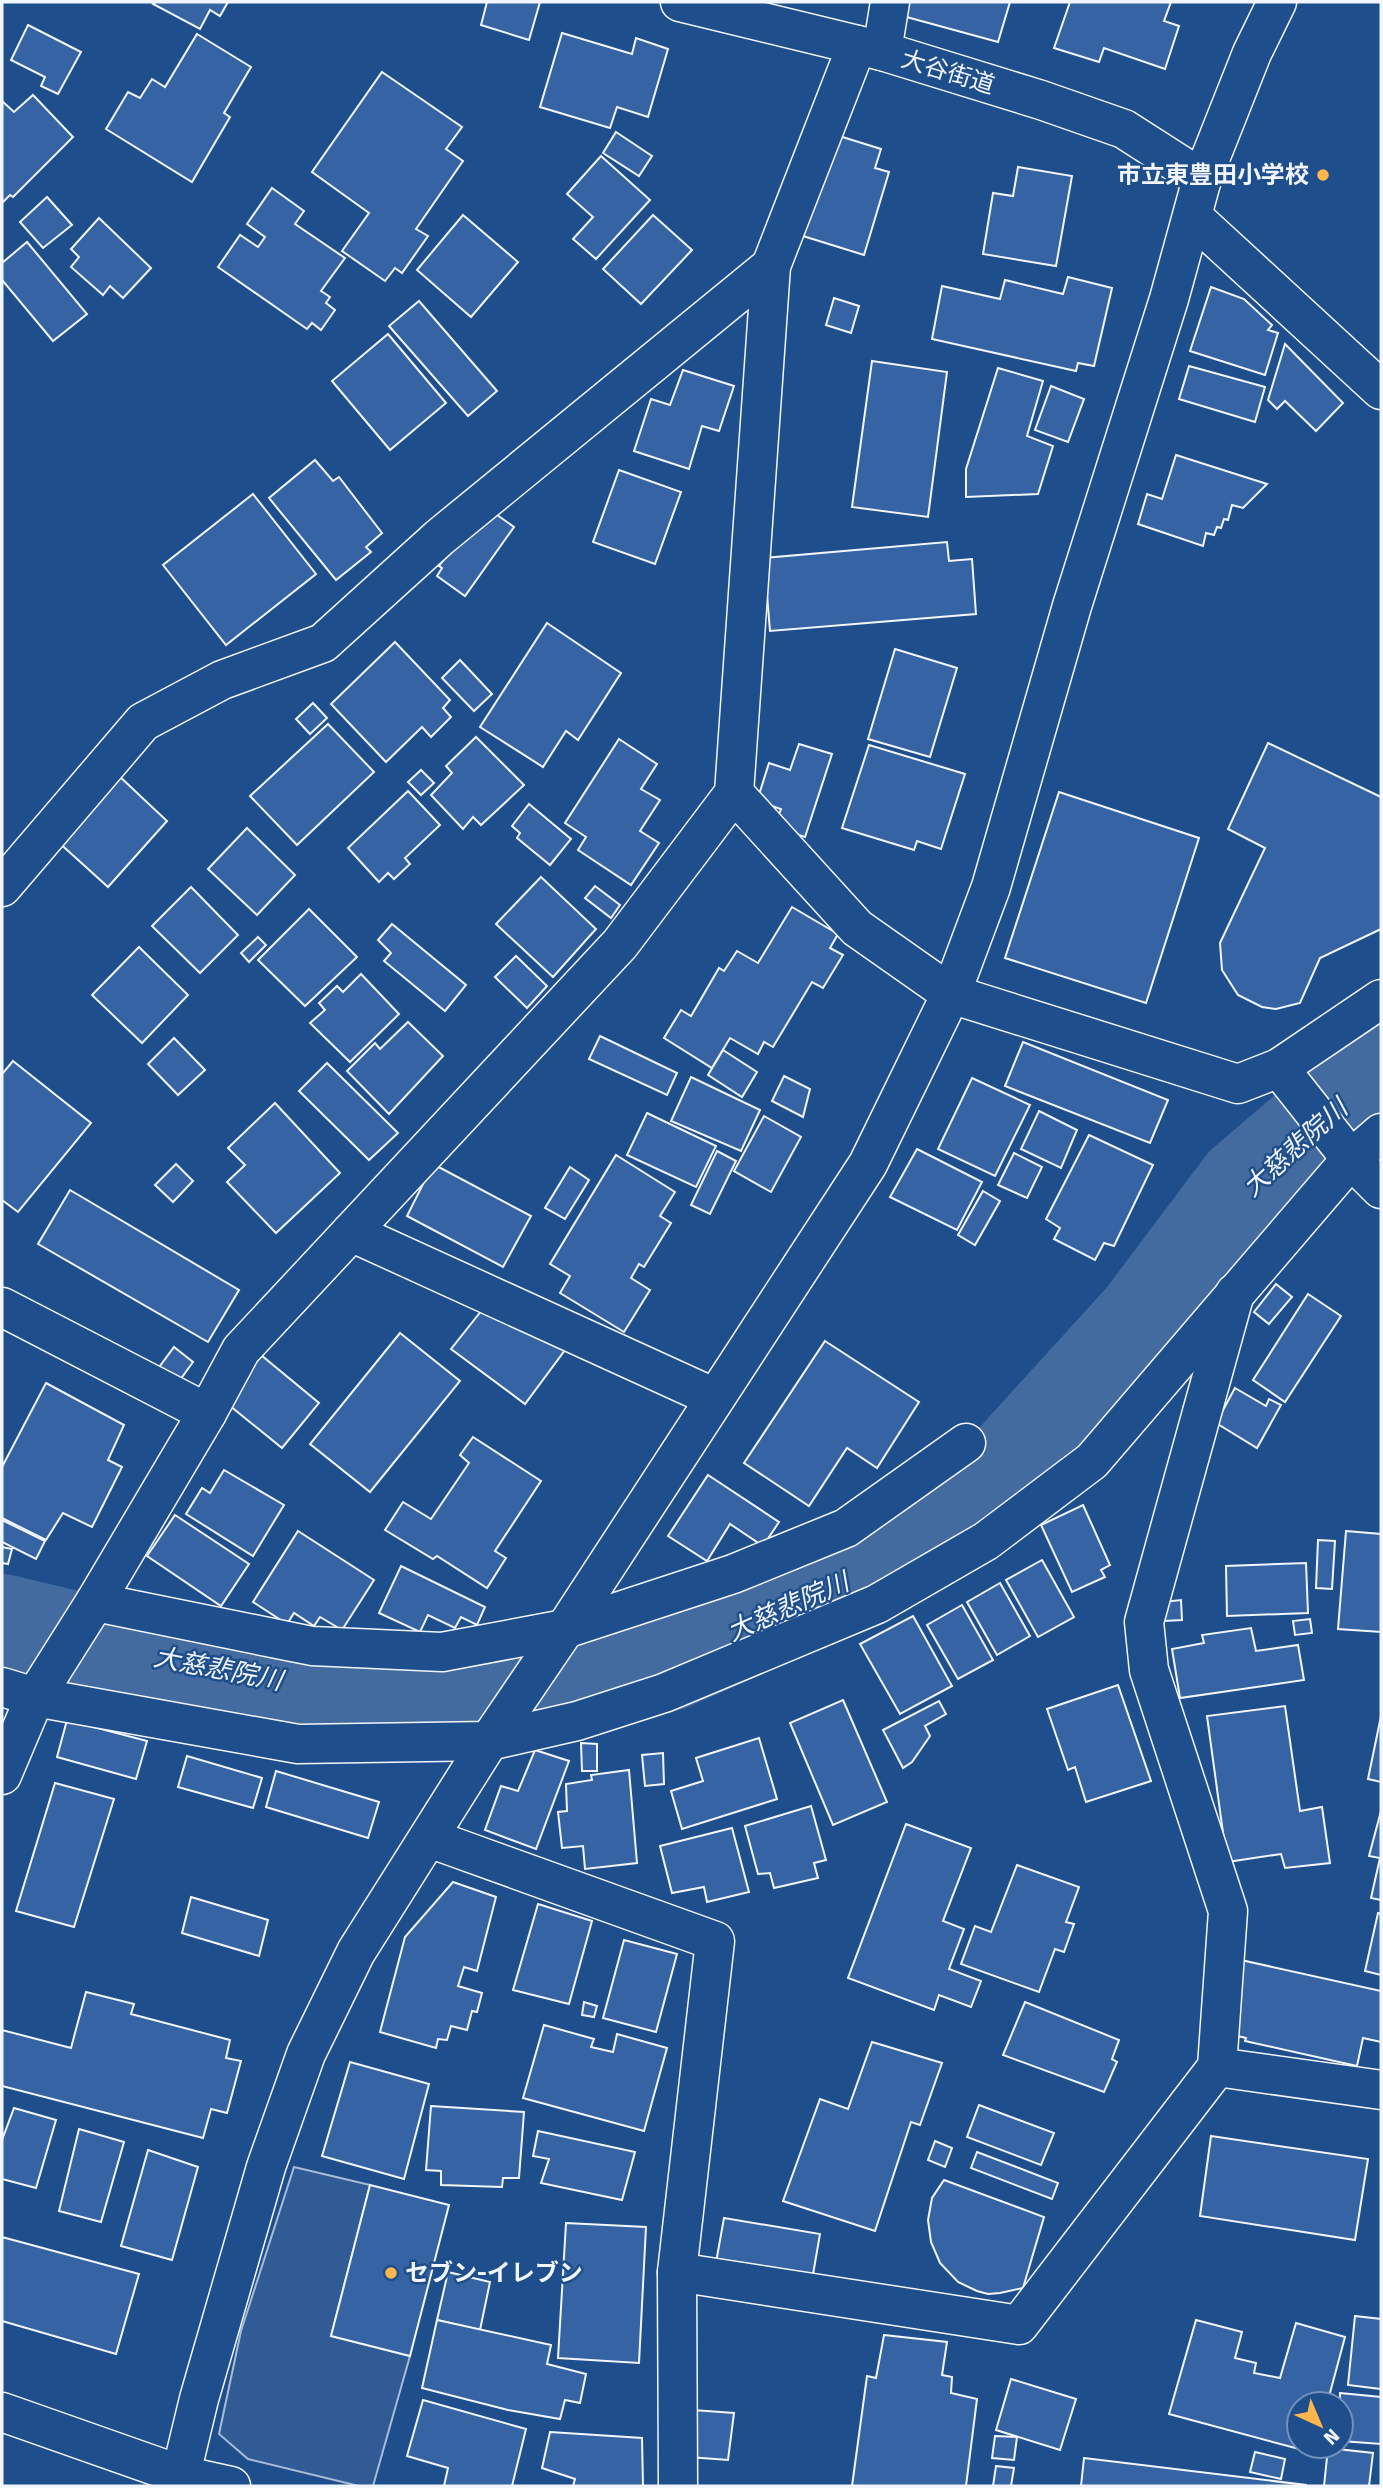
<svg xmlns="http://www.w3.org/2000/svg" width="1383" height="2488" viewBox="0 0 1383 2488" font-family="'Fira Sans','Noto Sans JP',sans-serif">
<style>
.built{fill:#305b95;stroke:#a8bbd7;stroke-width:2}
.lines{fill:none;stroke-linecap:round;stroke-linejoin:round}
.river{stroke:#446ba0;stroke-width:102}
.building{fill:#3563a3;stroke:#f2f6ff;stroke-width:2}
.minor-casing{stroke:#f2f6ff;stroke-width:41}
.tertiary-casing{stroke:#f2f6ff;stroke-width:41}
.minor{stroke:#1f4e8c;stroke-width:38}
.tertiary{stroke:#1f4e8c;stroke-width:38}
.poi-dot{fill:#ffb74d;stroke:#1f4e8c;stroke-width:2.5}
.labels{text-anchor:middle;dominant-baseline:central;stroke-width:5;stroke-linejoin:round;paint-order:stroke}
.street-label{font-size:24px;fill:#f2f6ff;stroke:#1f4e8c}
.poi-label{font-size:24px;font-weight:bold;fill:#f2f6ff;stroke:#1f4e8c;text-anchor:end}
.water-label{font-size:26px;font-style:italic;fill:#f2f6ff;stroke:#1f4e8c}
</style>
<rect width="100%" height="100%" fill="#1f4e8c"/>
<path class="built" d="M294 2167 370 2185 331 2336 410 2356 373 2486H359L248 2459 219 2434 241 2331Z"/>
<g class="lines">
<path class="river" d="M2 1625 145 1659 272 1682 397 1692 539 1694 668 1660 854 1578 1007 1473 1147 1319 1246 1187 1381 1071"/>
</g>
<g class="building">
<path d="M155 2H228L220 16 210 10 200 29 153 4Z"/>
<path d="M487 2H540L529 40 481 25Z"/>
<path d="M895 2H1010L998 42 892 13Z"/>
<path d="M1070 2H1171L1164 21 1179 26 1165 69 1104 48 1099 62 1054 48Z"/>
<path d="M28 25 81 52 58 94 41 86 45 77 11 60Z"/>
<path d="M562 33 632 54 636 38 668 49 648 117 617 107 610 128 540 107Z"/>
<path d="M197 34 251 67 224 113 230 117 192 182 106 129 128 92 140 98 152 79 165 87Z"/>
<path d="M382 72 462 127 446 149 463 161 416 229 428 236 402 273 395 268 385 281 342 251 369 213 312 172Z"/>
<path d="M33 95 73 137 13 197 10 195 2 203V101L14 112Z"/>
<path d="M616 132 652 156 639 176 603 153Z"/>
<path d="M836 135 881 149 875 168 889 172 864 255 803 236Z"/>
<path d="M601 156 650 200 596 259 573 239 593 217 567 194Z"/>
<path d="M1018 167 1072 176 1056 266 983 254 993 193 1013 196Z"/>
<path d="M272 188 304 211 295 224 345 258 321 291 330 297 326 303 335 310 321 330 312 323 307 329 218 267 240 235 258 247 265 237 247 224Z"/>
<path d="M47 197 72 225 43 248 20 222Z"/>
<path d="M463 215 518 262 471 317 417 270Z"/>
<path d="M653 215 692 250 641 304 603 269Z"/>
<path d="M99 218 151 268 123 298 110 286 103 295 71 267 79 257 71 249Z"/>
<path d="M27 242 87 314 53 341 2 280V263Z"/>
<path d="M1068 277 1112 288 1094 366 1078 363 1076 371 932 339 942 286 1000 299 1005 280 1063 294Z"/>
<path d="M1211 287 1244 299 1272 325 1268 330 1278 333 1265 375 1190 351Z"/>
<path d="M834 298 859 306 851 333 826 325Z"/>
<path d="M419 301 497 391 468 416 389 326Z"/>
<path d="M388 334 446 403 390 450 332 381Z"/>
<path d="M1285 344 1343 403 1316 431 1285 401 1277 409 1268 400Z"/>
<path d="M872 361 947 372 928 517 852 507Z"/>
<path d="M1189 366 1265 387 1255 422 1179 399Z"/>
<path d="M998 368 1043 381 1027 436 1053 446 1038 494 966 497V469Z"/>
<path d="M683 370 734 386 719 431 702 426 689 469 634 451 651 399 670 405Z"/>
<path d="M1051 386 1084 399 1068 442 1035 430Z"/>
<path d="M1176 455 1267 484 1243 508 1232 505 1228 520 1224 519 1221 528 1217 527 1214 535 1206 533 1203 546 1138 524 1147 494 1162 499Z"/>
<path d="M315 460 333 481 339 477 382 533 366 547 371 552 336 580 269 498Z"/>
<path d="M619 470 681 492 655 564 593 542Z"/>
<path d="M253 494 316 574 226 645 163 565Z"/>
<path d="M493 512 514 527 465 596 437 576 442 568 439 566 474 520Z"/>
<path d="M947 542 949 561 972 559 976 614 770 631 764 558Z"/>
<path d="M547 623 621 673 578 740 566 731 543 767 480 727Z"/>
<path d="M395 642 450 700 443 708 451 717 431 737 422 727 386 762 331 704Z"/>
<path d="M895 649 957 668 930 757 868 739Z"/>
<path d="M460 660 492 694 474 711 442 678Z"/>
<path d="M313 703 327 718 310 734 296 719Z"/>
<path d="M328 724 374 772 297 845 250 796Z"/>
<path d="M476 737 524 785 481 825 473 817 463 829 431 795 452 773 446 766Z"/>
<path d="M619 739 657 764 641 789 660 800 640 831 659 843 631 885 578 850 586 837 565 823Z"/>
<path d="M1268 743 1381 797V929L1320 958 1300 1003 1276 1009 1262 1007 1238 995 1222 970 1220 943 1265 848 1228 829Z"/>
<path d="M799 744 832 754 805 837 774 827 781 809 757 801 769 763 790 770Z"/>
<path d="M869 745 965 774 941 849 917 841 914 850 842 828Z"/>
<path d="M421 770 434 783 421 795 408 782Z"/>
<path d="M117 774 167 821 108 887 56 840Z"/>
<path d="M408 791 440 825 405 858 410 864 394 879 388 873 379 882 348 848Z"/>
<path d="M1059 792 1199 838 1146 1003 1005 958Z"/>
<path d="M529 804 571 839 550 865 517 838 520 833 512 826Z"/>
<path d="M247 828 295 875 257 915 208 869Z"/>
<path d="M541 877 596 929 553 977 496 924Z"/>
<path d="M595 886 620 905 611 918 585 898Z"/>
<path d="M191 887 238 935 200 973 152 926Z"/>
<path d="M792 907 838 934 830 948 843 955 823 988 812 982 773 1047 764 1042 758 1054 730 1038 712 1068 664 1038 681 1010 691 1016 719 968 724 971 737 951 758 963Z"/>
<path d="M309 909 357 957 305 1006 258 960Z"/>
<path d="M392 924 466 985 445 1011 384 961 391 953 378 940Z"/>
<path d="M258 937 266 945 249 962 241 953Z"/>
<path d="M139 947 188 995 142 1043 92 995Z"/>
<path d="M516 956 547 986 527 1008 495 977Z"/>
<path d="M361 974 399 1014 350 1062 310 1023 325 1010 319 1003 337 986 343 992Z"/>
<path d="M408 1022 443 1056 389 1114 347 1071 375 1043 380 1049Z"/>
<path d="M600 1036 677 1073 667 1095 589 1059Z"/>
<path d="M174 1038 205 1070 178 1095 148 1064Z"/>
<path d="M1023 1042 1168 1100 1150 1143 1005 1086Z"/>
<path d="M723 1050 757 1072 742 1097 708 1075Z"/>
<path d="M13 1061 91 1123 18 1212 2 1200V1074Z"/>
<path d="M327 1063 398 1133 369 1160 299 1091Z"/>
<path d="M784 1076 810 1089 803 1117 772 1101Z"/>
<path d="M691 1077 760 1110 741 1151 671 1121Z"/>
<path d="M972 1078 1030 1105 995 1176 938 1149Z"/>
<path d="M275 1103 340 1173 276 1233 227 1182 245 1165 228 1148Z"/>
<path d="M1039 1111 1077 1130 1061 1168 1021 1149Z"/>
<path d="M647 1113 716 1146 696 1187 627 1155Z"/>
<path d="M764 1116 801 1137 771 1192 734 1171Z"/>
<path d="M1089 1135 1153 1165 1114 1246 1104 1243 1095 1260 1054 1239 1060 1228 1046 1219Z"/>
<path d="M917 1149 982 1182 957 1230 890 1197Z"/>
<path d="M717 1151 736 1161 710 1214 691 1205Z"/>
<path d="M1014 1153 1042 1167 1027 1198 998 1185Z"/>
<path d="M616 1155 675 1192 660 1216 671 1223 644 1267 639 1264 631 1278 650 1290 624 1332 560 1293 570 1276 550 1264Z"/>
<path d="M176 1164 193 1181 173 1202 155 1185Z"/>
<path d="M433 1164 531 1216 503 1267 407 1216Z"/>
<path d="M570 1167 589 1180 565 1219 545 1208Z"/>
<path d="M70 1190 239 1290 208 1342 38 1244Z"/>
<path d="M983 1191 1000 1201 975 1245 958 1235Z"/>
<path d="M1276 1284 1292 1297 1269 1324 1254 1312Z"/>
<path d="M1308 1294 1341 1316 1285 1402 1253 1380Z"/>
<path d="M486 1305 565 1350 525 1404 451 1349Z"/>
<path d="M400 1333 460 1381 370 1492 310 1444Z"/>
<path d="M825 1341 919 1402 877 1468 847 1448 809 1506 744 1463Z"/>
<path d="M174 1347 193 1362 177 1384 157 1370Z"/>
<path d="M261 1355 319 1403 282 1448 224 1401Z"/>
<path d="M46 1383 124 1425 108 1460 122 1467 92 1527 63 1513 46 1540 2 1518V1467Z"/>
<path d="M1235 1388 1266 1406 1269 1399 1281 1405 1257 1448 1216 1423Z"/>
<path d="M473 1437 541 1481 495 1551 506 1558 487 1588 437 1556 433 1559 385 1530 403 1502 431 1519 469 1463 460 1455Z"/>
<path d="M224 1470 284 1505 253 1556 186 1514 202 1488 210 1493Z"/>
<path d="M708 1475 779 1522 763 1546 730 1524 707 1561 668 1536Z"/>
<path d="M1083 1505 1110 1565 1101 1570 1105 1577 1072 1592 1041 1525Z"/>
<path d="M175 1515 249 1564 221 1606 147 1556Z"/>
<path d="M2 1520 45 1541 36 1559 2 1542Z"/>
<path d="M298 1531 374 1580 342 1630 320 1617 314 1626 294 1613 287 1624 253 1602Z"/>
<path d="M1346 1531 1381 1534V1632L1338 1629Z"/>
<path d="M1318 1540 1335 1541 1332 1589 1316 1588Z"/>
<path d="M2 1547 12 1549 8 1564 2 1563Z"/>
<path d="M1042 1560 1074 1617 1038 1637 1006 1580Z"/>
<path d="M1306 1563 1308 1613 1227 1616 1226 1566Z"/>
<path d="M401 1566 485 1607 477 1625 461 1617 455 1628 428 1615 420 1632 379 1613Z"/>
<path d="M1000 1583 1030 1636 997 1655 967 1602Z"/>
<path d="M1181 1600 1182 1620 1164 1621 1163 1602Z"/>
<path d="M962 1605 993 1660 958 1679 927 1625Z"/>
<path d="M913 1616 952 1686 900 1714 860 1644Z"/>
<path d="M1310 1619 1312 1633 1295 1635 1293 1621Z"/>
<path d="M1251 1628 1256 1651 1298 1645 1304 1680 1180 1698 1172 1649 1204 1643 1202 1635Z"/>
<path d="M1118 1685 1151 1781 1086 1802 1075 1767 1068 1770 1047 1709Z"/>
<path d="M843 1700 887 1802 833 1825 790 1723Z"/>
<path d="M939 1701 946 1714 925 1726 930 1736 912 1762 903 1768 883 1730Z"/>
<path d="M1285 1706 1300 1811 1322 1807 1330 1863 1285 1868 1281 1854 1227 1862 1207 1716Z"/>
<path d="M1381 1716V1782L1368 1779Z"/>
<path d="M67 1720 147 1741 136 1779 57 1757Z"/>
<path d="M759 1738 777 1799 682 1829 671 1791 703 1781 696 1758Z"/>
<path d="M581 1743 597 1744V1771H582Z"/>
<path d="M535 1750 569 1761 536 1849 485 1830 501 1786 518 1791Z"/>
<path d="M663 1753 664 1784 645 1786 642 1755Z"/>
<path d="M187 1756 262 1778 253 1808 178 1787Z"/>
<path d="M629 1770 637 1863 585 1869 583 1846 562 1848 558 1812 567 1811 566 1784 592 1780 591 1775Z"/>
<path d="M276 1771 379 1802 368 1838 266 1807Z"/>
<path d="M55 1783 114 1799 74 1927 16 1911Z"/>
<path d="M811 1806 826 1860 814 1863 818 1878 774 1888 770 1873 758 1874 745 1826Z"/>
<path d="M1381 1811V1900L1371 1898 1380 1858 1369 1856Z"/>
<path d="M906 1824 971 1848 943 1921 964 1929 949 1969 981 1981 971 2007 939 1995 934 2010 848 1978Z"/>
<path d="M732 1828 749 1892 707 1902 704 1887 672 1893 660 1846Z"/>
<path d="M1017 1865 1079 1887 1066 1922 1074 1924 1064 1952 1055 1949 1039 1992 961 1964 975 1926 991 1932Z"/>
<path d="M453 1882 496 1897 477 1971 464 1967 458 1986 482 1993 477 2012 472 2011 467 2030 451 2026 447 2040 438 2039 436 2048 380 2032 405 1937Z"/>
<path d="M191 1897 268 1920 259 1956 182 1933Z"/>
<path d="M538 1904 592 1921 569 2004 513 1990Z"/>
<path d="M1378 1913 1381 1914V1975L1365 1971Z"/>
<path d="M624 1940 677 1954 656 2032 603 2018Z"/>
<path d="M1232 1958 1381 1991V2042L1363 2038 1357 2066 1245 2041 1246 2038 1229 2034Z"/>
<path d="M86 1992 134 2004 131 2014 230 2040 226 2058 241 2061 227 2113 211 2109 203 2138 2 2086V2030L71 2048Z"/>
<path d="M584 2002 597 2006 594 2017 582 2015Z"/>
<path d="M1025 2002 1119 2040 1112 2059 1117 2062 1104 2092 1003 2055Z"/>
<path d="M544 2025 594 2039 591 2047 613 2052 617 2034 667 2048 644 2131 523 2098Z"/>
<path d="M872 2042 942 2063 920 2125 911 2122 875 2231 783 2201 820 2099 848 2109Z"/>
<path d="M350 2062 429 2084 404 2179 322 2156Z"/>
<path d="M979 2105 1054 2133 1041 2165 967 2137Z"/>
<path d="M431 2106 524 2112 519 2178H503L502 2187 441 2185V2171L426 2170Z"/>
<path d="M14 2108 56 2120 36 2188 2 2179V2140Z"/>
<path d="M79 2129 124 2142 101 2222 59 2211Z"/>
<path d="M538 2131 635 2152 622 2200 541 2183 549 2159 533 2156Z"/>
<path d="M1211 2136 1368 2159 1355 2240 1200 2216Z"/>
<path d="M935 2141 952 2148 945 2167 928 2160Z"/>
<path d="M148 2150 198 2167 172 2260 121 2246Z"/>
<path d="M977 2152 1058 2183 1052 2199 971 2168Z"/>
<path d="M944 2180 1044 2217 1023 2288 1000 2293 988 2294 977 2291 958 2282 940 2263 931 2242 928 2220 932 2198Z"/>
<path d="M370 2185 449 2205 410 2356 331 2336Z"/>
<path d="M724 2218 820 2234 811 2286 715 2268Z"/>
<path d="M566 2223 646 2227 639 2363 558 2358Z"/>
<path d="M2 2237 139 2274 116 2354 2 2321Z"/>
<path d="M448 2272 490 2282 480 2330 437 2320Z"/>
<path d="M1355 2316 1381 2319V2389L1348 2385Z"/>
<path d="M437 2320 551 2345 547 2364 586 2374 580 2403 565 2400 560 2419 508 2410 422 2388Z"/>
<path d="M1196 2320 1242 2332 1235 2358 1256 2363 1254 2373 1280 2378 1296 2323 1345 2337 1327 2404H1299V2446H1316L1314 2453 1169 2414Z"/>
<path d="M884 2335 947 2342 942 2375 952 2377 951 2393 977 2399 966 2486H852L867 2376 876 2378Z"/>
<path d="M1011 2379 1076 2399 1060 2450 996 2430Z"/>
<path d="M1340 2393 1381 2397V2444L1341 2441Z"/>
<path d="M423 2400 526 2429 512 2486H444L448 2468 407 2456Z"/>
<path d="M693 2410 734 2413 728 2460 689 2457Z"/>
<path d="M550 2432 642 2438 643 2486H573L575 2479 542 2468Z"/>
<path d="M995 2436 1017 2437 1014 2460 992 2458Z"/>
<path d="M1328 2448 1373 2453 1369 2486H1324Z"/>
<path d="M1255 2452 1285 2459 1281 2479 1250 2472Z"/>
<path d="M1084 2458 1306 2485V2486H1081Z"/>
<path d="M996 2466 1014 2468 1011 2486H993Z"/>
</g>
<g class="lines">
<defs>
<g id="minor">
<path d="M857 45 771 266 734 793 620 944 241 1350 207 1413 95 1602 312 1646 442 1652 565 1629 733 1574 846 1528 966 1443"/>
<path d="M882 51 890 2"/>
<path d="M1193 217 1381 390"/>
<path d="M734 793 857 928 951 994 1238 1084 1279 1068 1381 999"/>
<path d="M2 887 143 722 222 680 323 643 440 537 771 266"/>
<path d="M1279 1068 1351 1159 1381 1189"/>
<path d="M351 1232 715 1398"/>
<path d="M2 1307 207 1413"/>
<path d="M2 1687 35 1697 298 1744 489 1741 577 1721 664 1693 877 1604 986 1541 1092 1461 1351 1159 1381 1133"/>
<path d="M2 1775 35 1697 95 1602"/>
<path d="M429 1838 715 1941 677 2272"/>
<path d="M1217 2067 1381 2090"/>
<path d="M678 2486 677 2272 1019 2325 1217 2067 1228 1911 1149 1670 1144 1622 1235 1293"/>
</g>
<g id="tertiary">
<path d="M680 2 882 51 1041 100 1124 129 1202 179"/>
<path d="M2 2412 181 2475 231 2486"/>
<path d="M178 2486 199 2399 266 2167 306 2054 356 1952 489 1741 565 1629 868 1164 951 994 991 887 1072 606 1169 299 1202 179 1252 53 1277 2"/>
</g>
</defs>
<use href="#minor" class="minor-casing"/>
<use href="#tertiary" class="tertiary-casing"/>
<use href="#minor" class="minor"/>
<use href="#tertiary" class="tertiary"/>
</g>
<g class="poi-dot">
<circle cx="1323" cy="175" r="7"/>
<circle cx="391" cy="2273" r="7"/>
</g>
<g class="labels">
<g class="street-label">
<text transform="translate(948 72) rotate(17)">大谷街道</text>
</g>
<g class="poi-label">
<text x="1309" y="175">市立東豊田小学校</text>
<text x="405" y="2273" text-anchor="start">セブン-イレブン</text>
</g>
<g class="water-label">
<text transform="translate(1295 1148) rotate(-42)">大慈悲院川</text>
<text transform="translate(788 1607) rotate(-24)">大慈悲院川</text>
<text transform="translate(218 1669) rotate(11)">大慈悲院川</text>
</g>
</g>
<rect width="1383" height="2488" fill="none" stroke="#f2f6ff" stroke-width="7"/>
<g transform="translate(1320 2425) rotate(136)"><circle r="33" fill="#1f4e8c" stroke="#7391ba" stroke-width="2"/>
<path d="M0-5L12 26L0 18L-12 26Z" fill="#ffb74d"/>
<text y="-10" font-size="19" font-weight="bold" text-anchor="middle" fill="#f2f6ff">N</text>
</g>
</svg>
